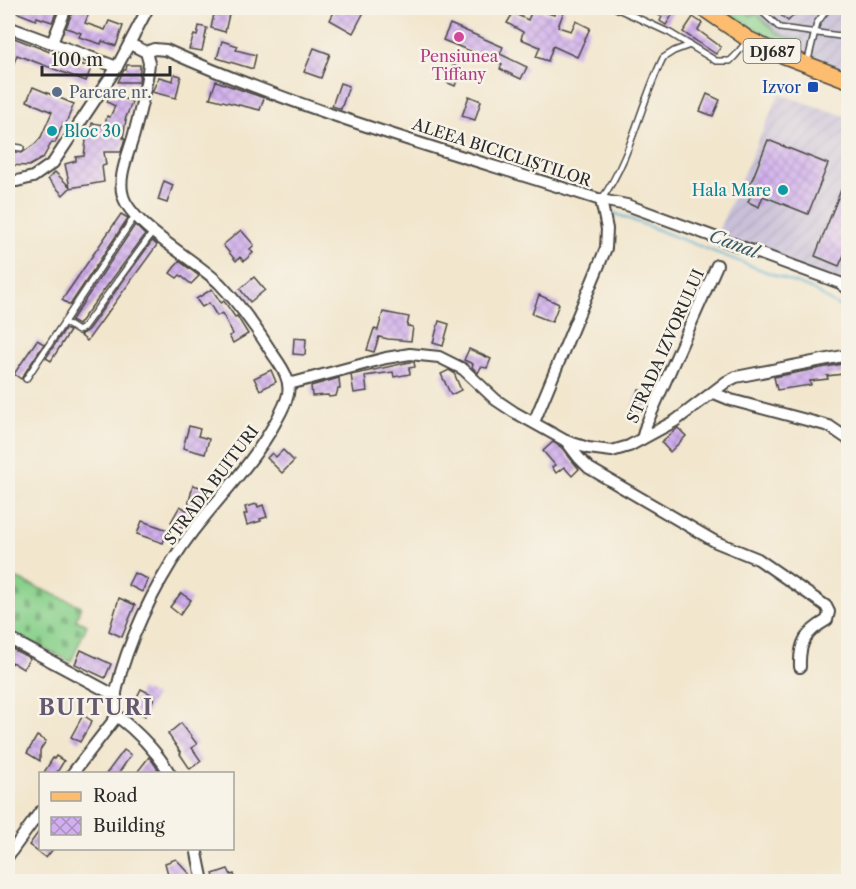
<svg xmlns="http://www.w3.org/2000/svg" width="856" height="889" viewBox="0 0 856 889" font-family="'Libre Caslon Text',serif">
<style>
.industrial{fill:url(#industrial-furrows)}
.green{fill:#88d08b;stroke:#5a7e5b;stroke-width:1.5}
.cemetery{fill:url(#cemetery-stones);stroke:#5a7e5b;stroke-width:1.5}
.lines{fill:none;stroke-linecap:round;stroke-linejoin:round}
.stream{stroke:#56afd3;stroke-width:2}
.building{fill:url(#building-cross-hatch)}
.lane-casing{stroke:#494743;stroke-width:8}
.street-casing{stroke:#494743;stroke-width:14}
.primary-casing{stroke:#494743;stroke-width:18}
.lane{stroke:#fff;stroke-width:5}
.street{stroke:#fff;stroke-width:10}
.primary{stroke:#fcbd6f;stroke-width:15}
.hotel-dot{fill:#d1479c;stroke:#f7f3e8;stroke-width:2}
.transit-dot{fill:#1a4fb4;stroke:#f7f3e8;stroke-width:2}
.service-dot{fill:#5c6f8a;stroke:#f7f3e8;stroke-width:2}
.culture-dot{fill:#0f9aa8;stroke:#f7f3e8;stroke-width:2}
.labels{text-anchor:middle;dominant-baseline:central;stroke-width:5;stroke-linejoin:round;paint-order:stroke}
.shield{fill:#f7f3e8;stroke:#686764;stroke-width:1.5}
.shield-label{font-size:15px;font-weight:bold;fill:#2b2b2b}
.hotel-label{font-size:16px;fill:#b23c85;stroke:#f7f3e8}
.transit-label{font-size:16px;fill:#164399;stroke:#f7f3e8;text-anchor:end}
.service-label{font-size:16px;fill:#4e5e75;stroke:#f7f3e8;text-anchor:start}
.culture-label{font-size:16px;fill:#0d838f;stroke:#f7f3e8;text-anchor:start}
.street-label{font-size:16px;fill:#2b2b2b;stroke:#f7f3e8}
.water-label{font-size:18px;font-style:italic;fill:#3a5966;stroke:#f7f3e8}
.district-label{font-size:22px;font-weight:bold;letter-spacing:1.5px;fill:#65596f;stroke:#f7f3e8}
</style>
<defs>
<pattern id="industrial-furrows" width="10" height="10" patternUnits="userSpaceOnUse" patternTransform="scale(1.5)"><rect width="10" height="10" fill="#c8bfd8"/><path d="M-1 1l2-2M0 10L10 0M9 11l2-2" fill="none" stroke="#aca4ba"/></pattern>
<pattern id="cemetery-stones" width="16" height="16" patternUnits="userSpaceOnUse" patternTransform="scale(1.5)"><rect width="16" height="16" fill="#88d08b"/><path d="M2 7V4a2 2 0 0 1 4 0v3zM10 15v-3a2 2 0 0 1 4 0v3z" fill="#6fa972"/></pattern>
<pattern id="building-cross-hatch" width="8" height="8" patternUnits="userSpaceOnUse" patternTransform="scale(1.5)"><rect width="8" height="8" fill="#d1afee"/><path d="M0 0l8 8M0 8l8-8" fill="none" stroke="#aa8fc1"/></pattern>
</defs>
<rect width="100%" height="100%" fill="#f7f3e8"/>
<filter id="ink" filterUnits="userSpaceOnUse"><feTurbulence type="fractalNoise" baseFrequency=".0167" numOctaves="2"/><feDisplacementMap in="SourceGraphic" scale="12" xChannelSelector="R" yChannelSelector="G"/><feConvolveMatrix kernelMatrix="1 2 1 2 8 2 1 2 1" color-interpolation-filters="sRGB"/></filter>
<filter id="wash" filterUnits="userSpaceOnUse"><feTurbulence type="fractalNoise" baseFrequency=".008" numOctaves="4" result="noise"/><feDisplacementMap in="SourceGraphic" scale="24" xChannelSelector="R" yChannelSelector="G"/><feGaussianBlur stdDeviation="1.35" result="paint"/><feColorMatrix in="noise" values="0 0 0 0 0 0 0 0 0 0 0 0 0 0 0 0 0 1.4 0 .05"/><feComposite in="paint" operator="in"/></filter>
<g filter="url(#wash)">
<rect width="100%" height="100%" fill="#f2e6cd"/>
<g class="industrial">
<path d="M714 8H848V72L779 47Z"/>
<path d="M779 94 848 117V286L716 236Z"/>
</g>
<path class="green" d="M721 8H741L751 16 756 13 777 33 789 38 802 39 803 46 799 50 792 49 751 27Z"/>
<path class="cemetery" d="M8 575 81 606 76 620 87 625 71 662 8 631Z"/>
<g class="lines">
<path class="stream" d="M606 210 811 289 848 312"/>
</g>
<g id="blocks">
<g class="building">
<path d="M8 8H58L52 22 37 17 36 20 8 9Z"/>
<path d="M74 8H91L85 23 105 30 109 21 123 26 116 46 102 41 101 44 79 37 81 33 66 28Z"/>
<path d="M336 8H366L353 33 330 20Z"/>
<path d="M533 8 554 15 557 8H565L558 27 571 31 576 21 590 28 577 57 553 46 548 61 536 57 540 47 521 39 523 32 507 23 513 13 528 20Z"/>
<path d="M647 8H668L674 12 666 25 660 21 662 17Z"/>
<path d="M772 8H801L788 21Z"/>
<path d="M220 12 229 14 225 32 211 28 214 14 219 15Z"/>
<path d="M693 17 702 23 698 30 721 47 716 54 683 32Z"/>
<path d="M450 24 503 47 500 54 527 67 521 79 500 69 502 64 443 40Z"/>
<path d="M199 26 207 28 202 51 189 49 194 35 197 36Z"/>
<path d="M9 36 91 68 86 81 17 55 8 78Z"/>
<path d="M222 41 238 46 236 50 256 55 253 69 217 58Z"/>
<path d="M314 48 330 54 321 78 304 72Z"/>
<path d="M127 65H140L139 82H118L124 70H126Z"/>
<path d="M453 65 462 68 455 86 446 82Z"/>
<path d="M174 74 181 76 176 98 152 92 159 77 173 81Z"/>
<path d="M216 81 264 98 260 110 210 98Z"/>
<path d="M340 83 349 86 341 109 332 106Z"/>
<path d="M33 87 74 104 65 125 63 124 55 143 52 142 43 158 29 166 8 165V151L22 153 36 143 41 137 52 112 27 101Z"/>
<path d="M111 93 132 102 125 120H126L123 138H125L121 152H104L106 165 102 166 104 182 70 188 63 195 48 179 55 172 70 187 65 164 76 161V157L84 156 87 133 91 134 92 123 105 125 107 116 110 117 115 106 107 102Z"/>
<path d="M707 94 720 100 713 116 700 111Z"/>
<path d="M469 96 481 101 475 120 462 116Z"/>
<path d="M768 140 828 164 808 214 763 196 759 207 748 202 752 192 748 190Z"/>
<path d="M848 172 849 244 839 266 815 256Z"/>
<path d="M164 181 173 185 167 203 158 200Z"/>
<path d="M121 214 128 218 70 305 62 300Z"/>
<path d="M135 225 145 235 78 325 71 321Z"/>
<path d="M241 230 254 245 250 249 253 253 244 261 240 257 236 261 223 245Z"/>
<path d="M152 241 157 245 87 341 80 335 87 331Z"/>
<path d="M179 261 199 276 191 284 180 275 177 278 170 273Z"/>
<path d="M254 277 265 290 250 302 240 289Z"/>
<path d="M212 289 221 303 224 301 235 317 237 316 248 334 233 343 229 336 233 334 222 313 217 316 209 303 202 307 196 299Z"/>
<path d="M539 295 559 304 552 322 532 314Z"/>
<path d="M383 312 409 317 407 326 413 327 411 341 388 339 379 337 374 352 367 350 374 329 378 330Z"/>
<path d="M439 321 449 324 443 346 433 343Z"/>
<path d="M65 329 70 331 51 361 46 358Z"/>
<path d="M294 338 306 339 305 355 293 354Z"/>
<path d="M37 340 44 344 21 379 14 374Z"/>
<path d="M469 349 491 359 487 368 481 367 478 373 472 367 473 364 464 360Z"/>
<path d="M410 362H414L415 367 409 368 410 374 394 377 393 372 365 376 367 391 354 393 351 375Z"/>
<path d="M842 364 843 374 827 376 828 379 810 381 811 385 777 390 774 377Z"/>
<path d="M271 370 276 382 260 390 254 378Z"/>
<path d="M449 370 454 373 461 390 451 395 441 374Z"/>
<path d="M339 378 340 389H338L336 396 329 397 328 395 312 396 311 386Z"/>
<path d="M639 390 651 395 643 412 632 407Z"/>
<path d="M189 426 200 429 198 436 209 439 205 454 183 448Z"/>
<path d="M678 428 686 436 670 452 661 442Z"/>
<path d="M553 442 561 447 579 469 572 476 564 467 556 473 552 467 555 465 543 451Z"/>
<path d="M283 450 294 461 282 473 267 458 272 453 276 457Z"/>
<path d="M193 485 204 488 200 506H197L185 529 171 522 180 506 187 510Z"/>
<path d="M257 504 258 507 263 505 267 517 260 519 261 521 247 525 244 514H247L245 507Z"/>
<path d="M142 521 168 530 163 543 137 534Z"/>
<path d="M134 573 148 579 142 592 128 585Z"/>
<path d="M181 593 191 600 180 615 170 607Z"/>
<path d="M119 598 135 605 122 637 109 631Z"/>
<path d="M10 648 30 658 23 669 12 662 8 670V652Z"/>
<path d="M81 650 111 664 105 678 75 664Z"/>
<path d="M141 689 155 696 145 716 131 709Z"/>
<path d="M83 715 92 721 80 742 71 737Z"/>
<path d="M181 723 197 744 192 748 201 761 190 769 180 754 181 753 168 734Z"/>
<path d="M37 736 46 741 40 750V761L27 753Z"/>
<path d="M124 750 131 755 118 774H106Z"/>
<path d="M56 756 64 761 56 774H43L53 758 54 759Z"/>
<path d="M149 757 153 762 161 774H142L138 771Z"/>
<path d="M40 830V849H53L46 858 29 845Z"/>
<path d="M176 859 190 874 183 882H170L165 863Z"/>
<path d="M228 869 231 875 234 874 236 882H216L213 874Z"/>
</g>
</g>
</g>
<g filter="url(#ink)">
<use href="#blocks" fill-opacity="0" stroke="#494743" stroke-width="1.5"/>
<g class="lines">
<defs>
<g id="lane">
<path d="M616 8 670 33 716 61H730L735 56 748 40"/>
<path d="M758 8 780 28 848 37"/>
<path d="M807 64 817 23 828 8"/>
<path d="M8 146 21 148"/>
<path d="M601 200C632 157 640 104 663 58L674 51 690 45"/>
<path d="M64 322 78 331 83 328 153 232"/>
<path d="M26 379 135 216"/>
</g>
<g id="street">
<path d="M8 27 117 67"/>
<path d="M52 43 66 8"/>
<path d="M130 44 146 52 149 63C147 86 140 111 134 134 129 153 117 177 123 196 132 226 196 260 220 284 240 305 257 329 272 353 280 365 291 378 288 394 286 404 280 414 275 423 253 463 221 495 193 531 163 570 135 625 121 672 118 686 111 703 117 716 139 733 156 750 170 774"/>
<path d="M146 52 154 49 166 50C306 113 455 153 601 200L627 205 840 283 848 289"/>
<path d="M8 180 17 181 33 177 53 163 117 67 148 8"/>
<path d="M289 384 386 358 410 354 439 357 463 369 496 400 514 412 566 441 588 448 612 451 629 446 675 421 726 382 736 377 848 355"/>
<path d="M714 393 731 400 829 426 848 439"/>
<path d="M534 422 606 248 607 229 601 200"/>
<path d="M642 439 646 425 717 265"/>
<path d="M566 441 579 458 589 468 716 542 758 559 826 606 829 612 827 620C806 632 799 642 800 667"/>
<path d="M8 638 116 696"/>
<path d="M72 774 117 716"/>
<path d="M196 848 203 882"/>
<path d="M8 856 40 812"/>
</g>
<path id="primary" d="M703 8 748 39 777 53 848 80"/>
</defs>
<use href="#lane" class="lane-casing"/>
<use href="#street" class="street-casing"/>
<use href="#primary" class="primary-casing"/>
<use href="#lane" class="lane"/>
<use href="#street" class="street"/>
<use href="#primary" class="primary"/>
</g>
</g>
<circle class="hotel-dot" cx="459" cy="37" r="6"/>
<rect class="transit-dot" x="807" y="81" width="12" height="12" rx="3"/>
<circle class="service-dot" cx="57" cy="92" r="6"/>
<g class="culture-dot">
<circle cx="52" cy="131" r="6"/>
<circle cx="783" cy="190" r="6"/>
</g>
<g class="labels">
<rect class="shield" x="743.5" y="39" width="57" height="24" rx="4.5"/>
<g class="shield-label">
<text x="772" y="51">DJ687</text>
</g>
<g class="hotel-label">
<text x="459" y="56">Pensiunea<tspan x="459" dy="18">Tiffany</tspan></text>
</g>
<g class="transit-label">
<text x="801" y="87">Izvor</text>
</g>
<g class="service-label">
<text x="69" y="92">Parcare nr.</text>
</g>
<g class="culture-label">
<text x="64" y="131">Bloc 30</text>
<text x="771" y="190" text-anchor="end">Hala Mare</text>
</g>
<g class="street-label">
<text transform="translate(502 152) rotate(18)">ALEEA BICICLIȘTILOR</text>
<text transform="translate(665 346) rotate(-66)">STRADA IZVORULUI</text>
<text transform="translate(211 485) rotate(-53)">STRADA BUITURI</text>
</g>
<g class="water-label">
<text transform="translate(734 244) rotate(21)">Canal</text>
</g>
<g class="district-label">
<text x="96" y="707">BUITURI</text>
</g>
</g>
<rect width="856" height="889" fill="none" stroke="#f7f3e8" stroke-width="30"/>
<rect x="39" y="772" width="195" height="78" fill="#f7f3e8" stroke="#a5a39c" stroke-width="1.5"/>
<rect x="51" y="792" width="30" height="9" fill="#fcbd6f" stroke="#a5a39c" stroke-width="1.5"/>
<text x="93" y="802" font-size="18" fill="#2b2b2b">Road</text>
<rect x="51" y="817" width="30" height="18" fill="url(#building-cross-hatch)" stroke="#a5a39c" stroke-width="1.5"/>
<text x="93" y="832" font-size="18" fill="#2b2b2b">Building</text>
<path d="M42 66v9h128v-9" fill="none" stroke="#2b2b2b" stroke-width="3"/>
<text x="51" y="66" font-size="18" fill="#2b2b2b" stroke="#f7f3e8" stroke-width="4.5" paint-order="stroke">100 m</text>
</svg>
